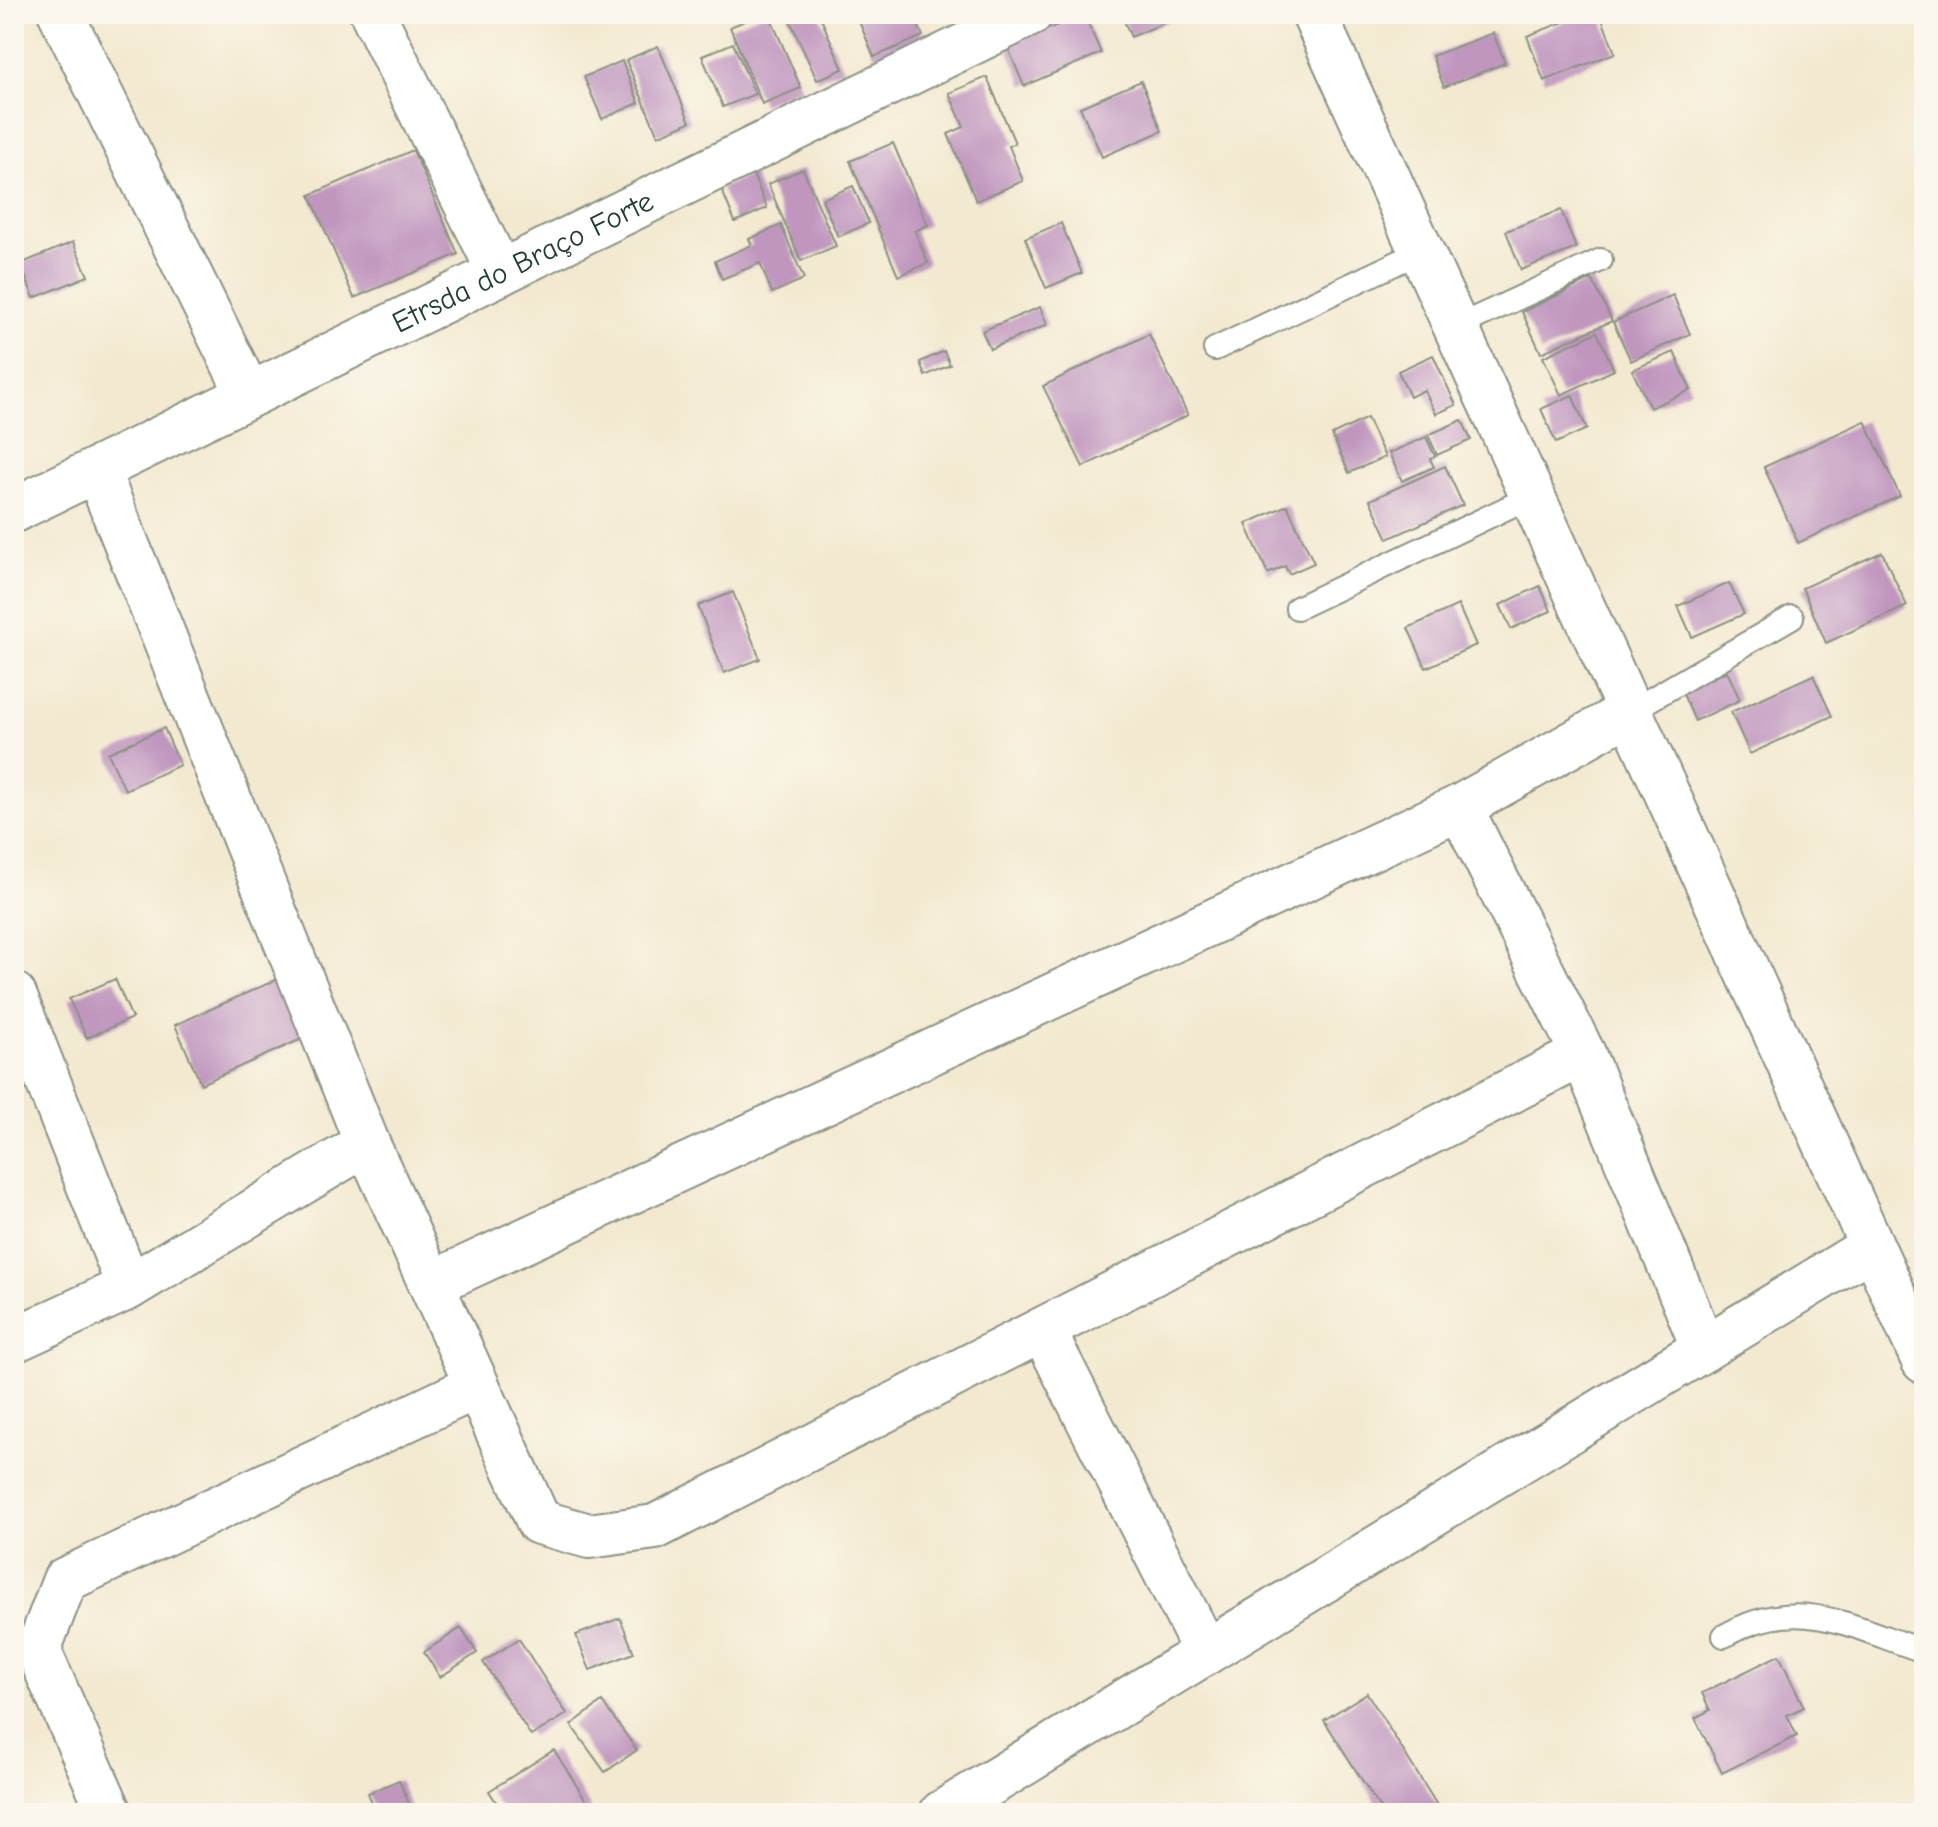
<svg xmlns="http://www.w3.org/2000/svg" width="1938" height="1827" viewBox="0 0 1938 1827" font-family="'Comic Neue',sans-serif">
<style>
.building{fill:#c096bf}
.lines{fill:none;stroke-linecap:round;stroke-linejoin:round}
.service-casing{stroke:#899382;stroke-width:26}
.minor-casing{stroke:#899382;stroke-width:48}
.service{stroke:#fff;stroke-width:22}
.minor{stroke:#fff;stroke-width:44}
.labels{text-anchor:middle;dominant-baseline:central;stroke-width:7;stroke-linejoin:round;paint-order:stroke}
.street-label{font-size:30px;fill:#1f3d34;stroke:#fbf7ec}
</style>
<rect width="100%" height="100%" fill="#fbf7ec"/>
<filter id="ink" filterUnits="userSpaceOnUse"><feTurbulence type="fractalNoise" baseFrequency=".0125" numOctaves="2"/><feDisplacementMap in="SourceGraphic" scale="16" xChannelSelector="R" yChannelSelector="G"/><feConvolveMatrix kernelMatrix="1 2 1 2 8 2 1 2 1" color-interpolation-filters="sRGB"/></filter>
<filter id="wash" filterUnits="userSpaceOnUse"><feTurbulence type="fractalNoise" baseFrequency=".006" numOctaves="4" result="noise"/><feDisplacementMap in="SourceGraphic" scale="32" xChannelSelector="R" yChannelSelector="G"/><feGaussianBlur stdDeviation="1.8" result="paint"/><feColorMatrix in="noise" values="0 0 0 0 0 0 0 0 0 0 0 0 0 0 0 0 0 1.4 0 .05"/><feComposite in="paint" operator="in"/></filter>
<g filter="url(#wash)">
<rect width="100%" height="100%" fill="#f3e9d0"/>
<g id="blocks">
<g class="building">
<path d="M762 14H769L801 88 762 104 730 27Z"/>
<path d="M787 14H819L843 69 817 80Z"/>
<path d="M856 14H913L923 36 874 57Z"/>
<path d="M1084 14 1101 53 1024 86 1007 46Z"/>
<path d="M1121 14H1185L1131 37Z"/>
<path d="M1584 14H1600L1615 53 1544 81 1527 36Z"/>
<path d="M1493 33 1505 63 1444 87 1432 56Z"/>
<path d="M733 43 755 94 723 107 702 56Z"/>
<path d="M658 46 690 122 658 136 626 60Z"/>
<path d="M622 61 639 103 602 119 584 77Z"/>
<path d="M987 77 1015 143 1009 146 1023 181 976 201 948 134 964 127 949 93Z"/>
<path d="M1141 81 1162 131 1102 157 1080 107Z"/>
<path d="M893 143 928 225 915 231 928 263 898 276 850 161Z"/>
<path d="M413 150 458 254 354 298 310 195Z"/>
<path d="M803 169 836 246 801 261 768 184Z"/>
<path d="M753 174 767 208 735 222 721 188Z"/>
<path d="M853 186 869 223 838 237 822 199Z"/>
<path d="M1561 210 1576 248 1521 270 1506 231Z"/>
<path d="M1061 223 1082 273 1046 288 1025 238Z"/>
<path d="M781 225 804 279 772 293 760 263 722 279 715 261 752 245 749 239Z"/>
<path d="M73 242 88 276 34 298 20 264Z"/>
<path d="M1592 279 1612 321 1541 353 1522 312Z"/>
<path d="M1673 295 1690 334 1631 361 1613 322Z"/>
<path d="M1040 307 1047 325 990 349 982 331Z"/>
<path d="M1597 332 1614 370 1561 395 1543 357Z"/>
<path d="M1149 334 1188 415 1083 467 1043 386Z"/>
<path d="M944 351 950 365 925 376 920 362Z"/>
<path d="M1674 352 1691 390 1650 408 1632 370Z"/>
<path d="M1433 355 1456 405 1436 414 1424 390 1410 397 1398 371Z"/>
<path d="M1572 395 1587 429 1556 443 1541 409Z"/>
<path d="M1367 418 1385 457 1349 473 1332 435Z"/>
<path d="M1462 420 1471 440 1437 455 1428 435Z"/>
<path d="M1865 421 1900 496 1798 543 1764 467Z"/>
<path d="M1426 437 1435 456 1430 459 1434 467 1402 481 1389 453Z"/>
<path d="M1445 466 1463 505 1388 539 1370 500Z"/>
<path d="M1287 505 1314 563 1289 574 1285 566 1268 574 1246 524Z"/>
<path d="M1882 552 1907 606 1826 643 1802 588Z"/>
<path d="M1729 583 1744 614 1692 637 1678 606Z"/>
<path d="M1540 586 1551 611 1511 629 1500 605Z"/>
<path d="M733 592 760 659 724 673 698 606Z"/>
<path d="M1458 605 1476 645 1426 668 1408 628Z"/>
<path d="M1727 671 1740 700 1695 721 1682 692Z"/>
<path d="M1813 675 1832 716 1750 754 1731 712Z"/>
<path d="M164 728 180 765 125 790 108 753Z"/>
<path d="M115 979 132 1018 87 1038 69 999Z"/>
<path d="M278 979 304 1038 201 1084 175 1025Z"/>
<path d="M620 1618 634 1653 590 1670 576 1635Z"/>
<path d="M461 1628 477 1653 440 1677 424 1652Z"/>
<path d="M519 1639 567 1714 531 1736 483 1662Z"/>
<path d="M1779 1655 1804 1707 1787 1715 1797 1736 1722 1773 1695 1718 1710 1710 1702 1693Z"/>
<path d="M1367 1693 1442 1813H1383L1324 1720Z"/>
<path d="M602 1702 637 1750 605 1772 571 1725Z"/>
<path d="M554 1750 594 1813H503L489 1791Z"/>
<path d="M399 1780 413 1813H376L368 1793Z"/>
</g>
</g>
</g>
<g filter="url(#ink)">
<use href="#blocks" fill-opacity="0" stroke="#899382" stroke-width="2"/>
<g class="lines">
<defs>
<g id="service">
<path d="M1456 327 1601 260"/>
<path d="M1215 349 1422 251"/>
<path d="M1297 608 1532 496"/>
<path d="M1629 712 1792 617"/>
<path d="M1724 1636C1799 1592 1851 1628 1924 1651"/>
</g>
<g id="minor">
<path d="M61 14 249 395"/>
<path d="M373 14 500 273"/>
<path d="M1314 14 1924 1361"/>
<path id="s1" d="M14 510 1030 14"/>
<path d="M1460 807 1583 1054 1704 1349"/>
<path d="M14 995 129 1287"/>
<path d="M367 1143 539 1522 589 1536 655 1527 1583 1054"/>
<path d="M431 1284 1460 807 1629 712"/>
<path d="M1043 1330 1206 1652"/>
<path d="M14 1340 129 1287 367 1143 97 470"/>
<path d="M110 1813 38 1650 65 1580 477 1386"/>
<path d="M942 1813 1871 1247"/>
</g>
</defs>
<use href="#service" class="service-casing"/>
<use href="#minor" class="minor-casing"/>
<use href="#service" class="service"/>
<use href="#minor" class="minor"/>
</g>
</g>
<g class="labels">
<g class="street-label">
<text stroke="none"><textPath href="#s1" startOffset="566">Etrsda do Braço Forte</textPath></text>
</g>
</g>
<rect width="1938" height="1827" fill="none" stroke="#fbf7ec" stroke-width="48"/>
</svg>
